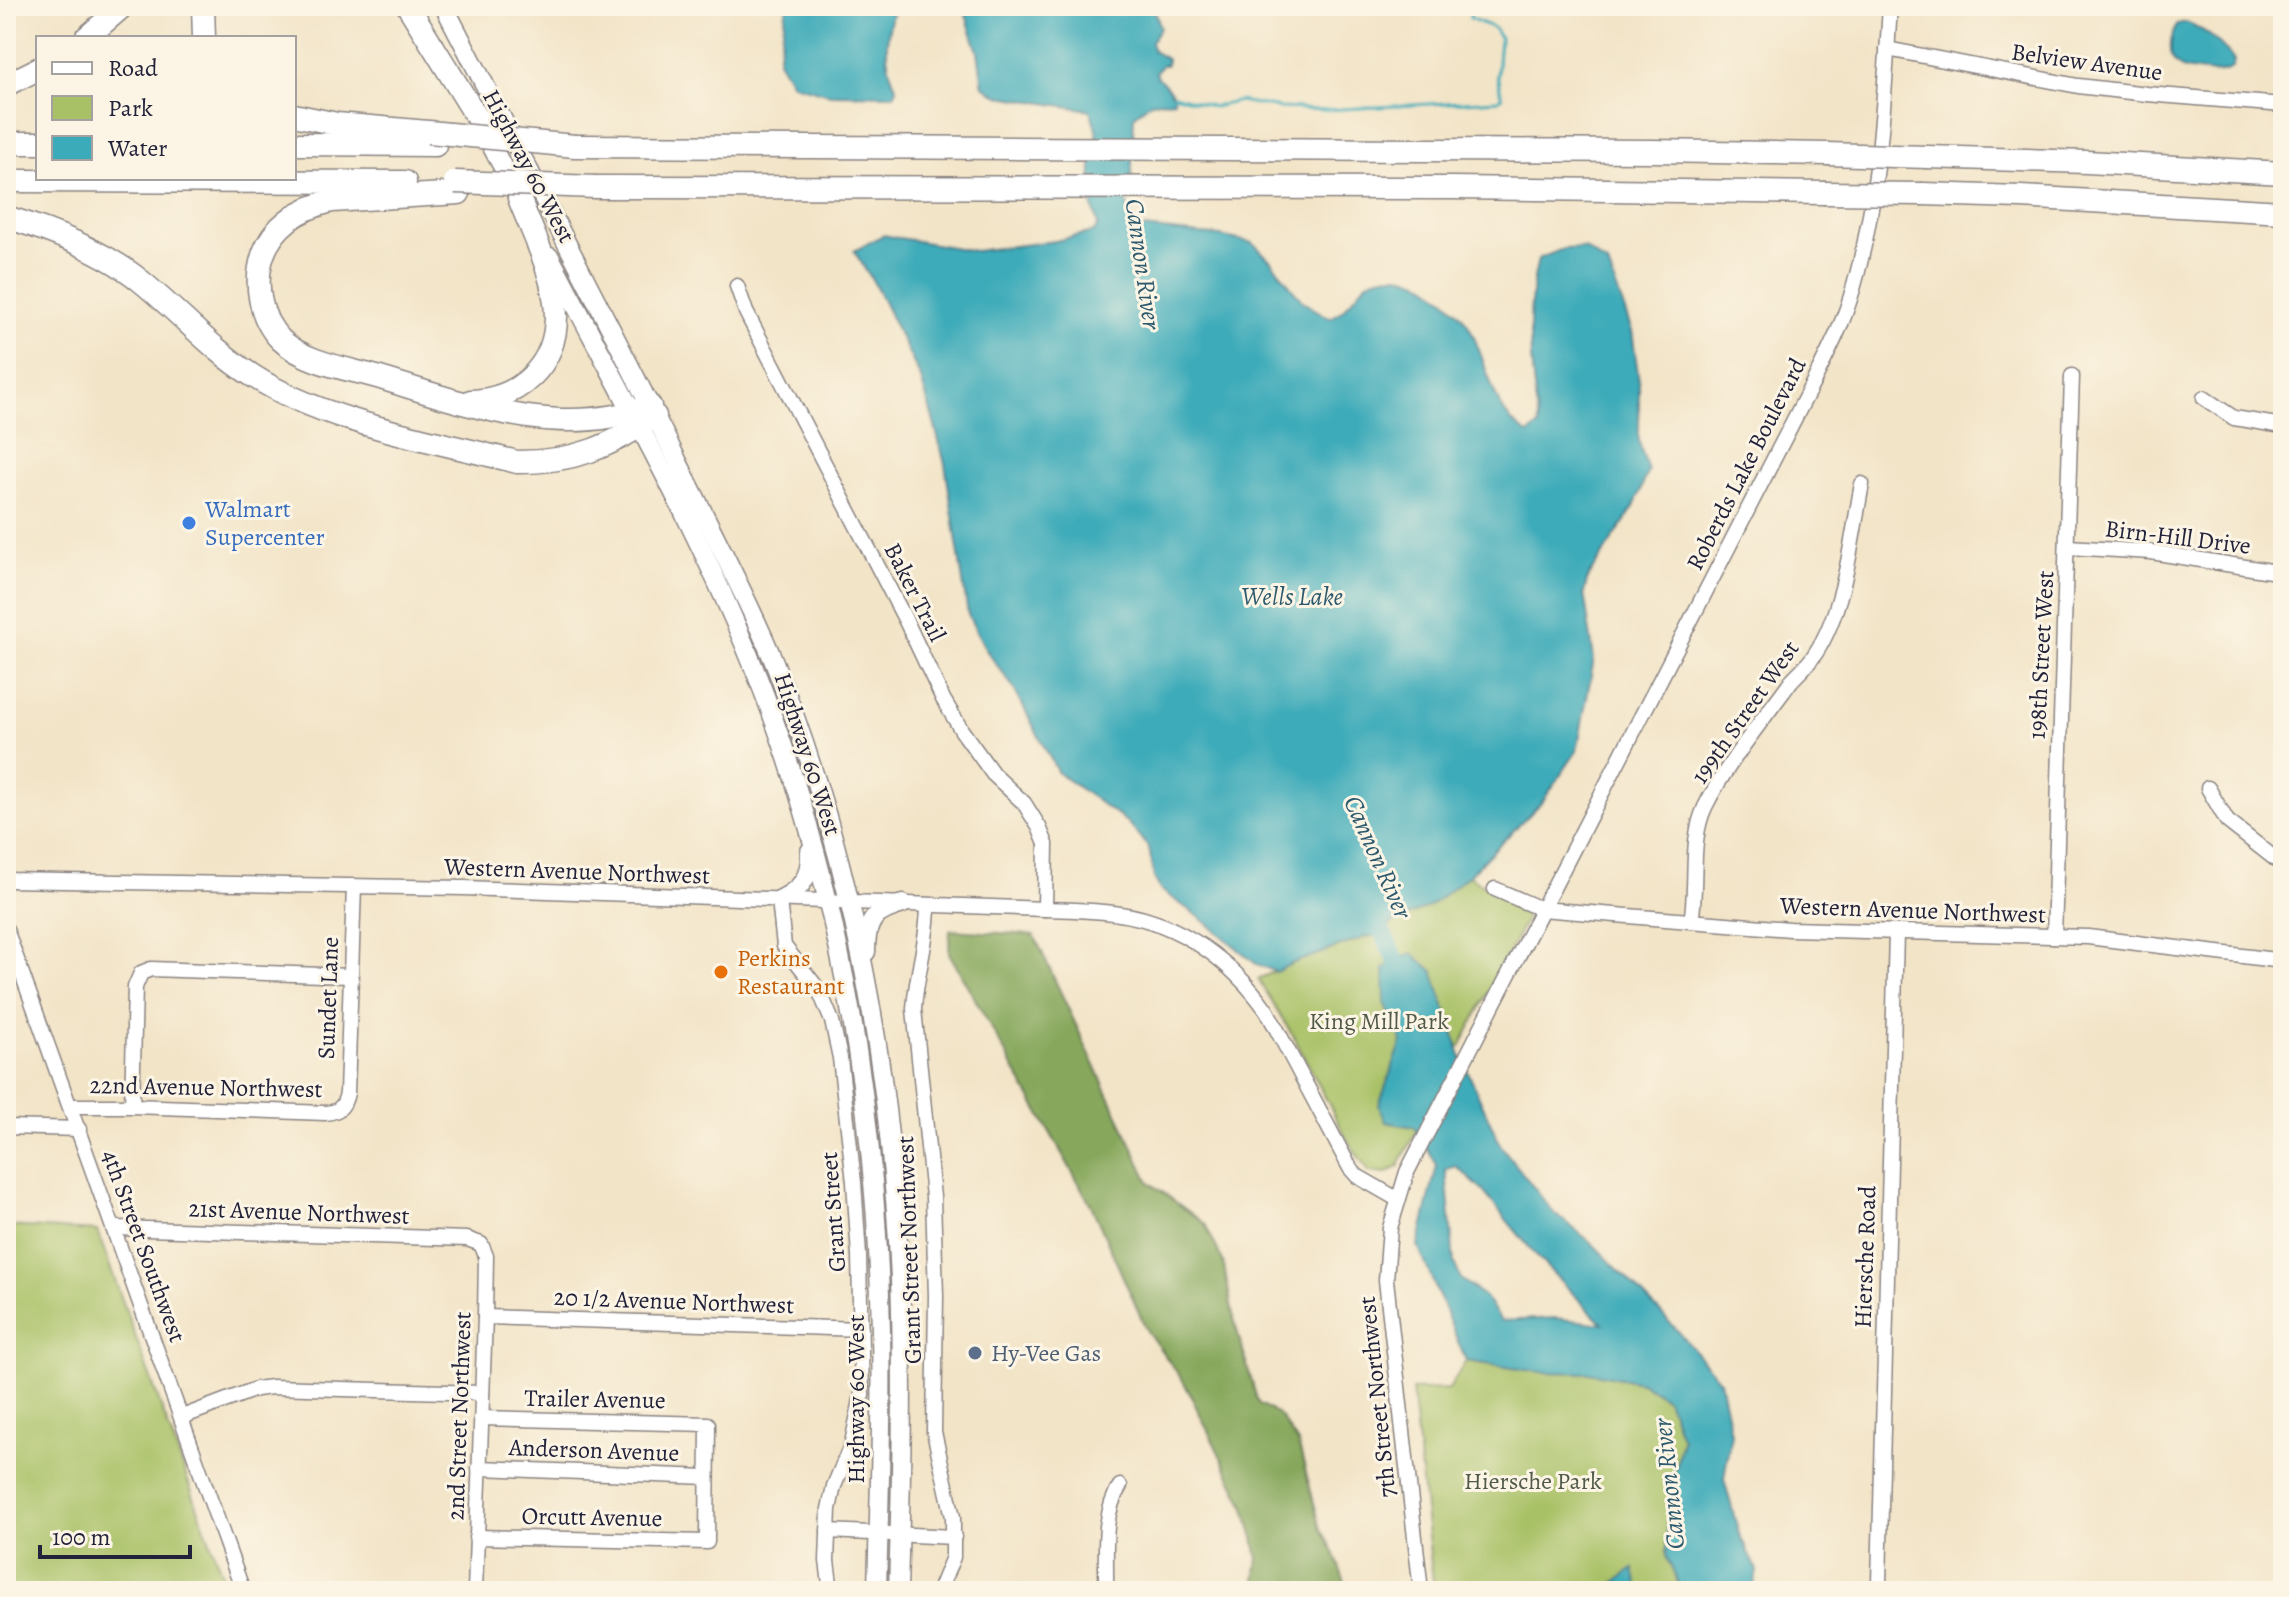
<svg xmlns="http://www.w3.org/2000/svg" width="2289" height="1597" viewBox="0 0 2289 1597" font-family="Alegreya,serif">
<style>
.green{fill:#a9c166;stroke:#667250;stroke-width:2}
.forest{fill:#86a75b;stroke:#54644b;stroke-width:2}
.water{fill:#3cabb9;stroke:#2f667a;stroke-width:2;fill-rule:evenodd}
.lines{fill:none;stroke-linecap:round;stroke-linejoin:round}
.stream{stroke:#3cabb9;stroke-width:3}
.river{stroke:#3cabb9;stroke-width:18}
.minor-casing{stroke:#8a8381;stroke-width:17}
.major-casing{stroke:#8a8381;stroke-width:21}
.highway-casing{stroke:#8a8381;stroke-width:25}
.minor{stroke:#fff;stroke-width:14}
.major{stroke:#fff;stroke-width:18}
.highway{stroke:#fff;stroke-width:22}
.highway-bridge-casing{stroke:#8a8381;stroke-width:25;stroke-linecap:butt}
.highway-bridge{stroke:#fff;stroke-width:22}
.shop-dot{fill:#3f7fe0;stroke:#fcf5e5;stroke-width:3}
.food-dot{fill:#e8710a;stroke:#fcf5e5;stroke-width:3}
.service-dot{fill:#5c6f8a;stroke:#fcf5e5;stroke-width:3}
.labels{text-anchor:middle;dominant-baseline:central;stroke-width:6;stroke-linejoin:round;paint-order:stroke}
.street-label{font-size:24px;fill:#22223b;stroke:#fcf5e5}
.shop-label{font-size:24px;fill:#366cbe;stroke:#fcf5e5;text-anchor:start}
.food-label{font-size:24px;fill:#c56008;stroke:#fcf5e5;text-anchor:start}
.park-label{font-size:24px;fill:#515a4a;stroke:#fcf5e5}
.service-label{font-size:24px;fill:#4e5e75;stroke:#fcf5e5;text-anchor:start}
.water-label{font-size:26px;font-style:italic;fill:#2c596d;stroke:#fcf5e5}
</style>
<rect width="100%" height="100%" fill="#fcf5e5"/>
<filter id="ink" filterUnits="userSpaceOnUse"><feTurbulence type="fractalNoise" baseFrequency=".0125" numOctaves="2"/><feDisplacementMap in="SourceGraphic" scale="16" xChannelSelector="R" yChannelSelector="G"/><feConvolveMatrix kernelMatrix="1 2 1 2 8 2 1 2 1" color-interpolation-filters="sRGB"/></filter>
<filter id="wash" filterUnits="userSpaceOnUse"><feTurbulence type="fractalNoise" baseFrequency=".006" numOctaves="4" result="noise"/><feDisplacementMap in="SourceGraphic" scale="32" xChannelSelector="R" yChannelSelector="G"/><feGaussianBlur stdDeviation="1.8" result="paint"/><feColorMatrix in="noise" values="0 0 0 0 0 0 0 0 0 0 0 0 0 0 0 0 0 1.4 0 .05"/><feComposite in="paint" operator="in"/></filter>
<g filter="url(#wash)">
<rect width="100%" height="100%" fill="#f2e4c7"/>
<g class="green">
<path d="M1469 875 1527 917 1398 1167 1386 1173 1369 1172 1348 1141 1296 1041 1258 979 1293 963 1366 937 1382 934 1392 923 1430 906Z"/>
<path d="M6 1226 97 1231 228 1591H6Z"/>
<path d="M1466 1361 1540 1372 1595 1373 1641 1382 1667 1399 1682 1439 1668 1507 1666 1556 1682 1591H1639L1633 1570 1602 1591H1434L1412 1390 1449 1389Z"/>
</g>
<path class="forest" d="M950 930 1034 935 1149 1182 1205 1224 1223 1261 1234 1320 1258 1403 1279 1415 1298 1443 1321 1529 1334 1552 1348 1591H1260L1255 1580 1258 1559 1254 1538 1243 1502 1184 1382 1147 1331 1091 1205 949 953Z"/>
<g class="water">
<path d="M787 6H894C886 38 882 59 897 89L894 95 830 94 792 84 778 60Z"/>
<path d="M963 6H1150L1157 16 1160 28 1151 42 1153 51 1167 59V65H1162L1156 71 1157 76 1174 95V100L1151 102 1134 116 1131 190 1123 191 1134 227 1220 236 1253 243 1271 261 1303 302 1330 318C1352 309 1360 282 1375 278 1397 272 1413 275 1432 289 1444 298 1458 309 1467 323 1488 358 1489 412 1528 434L1539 426C1531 372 1524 314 1538 259L1563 249 1584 248 1608 265 1632 331 1639 381V442L1648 471 1634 507 1588 577 1584 593 1594 659 1577 751 1542 802 1469 875 1430 906 1392 923 1382 934 1366 937 1293 963 1276 972 1256 964 1202 919 1161 890 1154 878 1149 848 1128 823 1058 773 1013 687 986 650 968 615 945 464 933 419 920 376 873 281 854 251 883 235 975 251 1055 241 1094 232 1098 225 1091 200 1092 164 1097 131 1090 110 999 96 983 86 978 52Z"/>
<path d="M2186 22C2204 29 2223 44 2234 61L2232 68C2224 73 2216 73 2206 72 2198 71 2187 71 2180 67 2166 59 2170 35 2178 24Z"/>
<path d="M1412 953 1433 971 1462 1059 1501 1146 1554 1213 1592 1243 1678 1331 1720 1381 1731 1433 1724 1479 1739 1534 1757 1571 1753 1591H1682L1666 1556 1668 1507 1682 1439 1667 1399 1641 1382 1595 1373 1540 1372 1466 1361 1418 1246 1437 1165 1414 1127 1386 1122 1379 1105 1402 1041 1385 1003 1384 968ZM1456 1166 1483 1191 1538 1258 1603 1324 1555 1318 1501 1321 1485 1297 1461 1279 1454 1263 1446 1170Z"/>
<path d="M1634 1569 1639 1591H1602Z"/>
</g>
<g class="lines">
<path class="stream" d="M1174 95 1214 107 1239 101 1280 108 1326 110 1498 100 1502 97 1497 76 1500 38 1494 28 1470 18 1471 6"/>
<path class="river" d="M1372 912 1397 962 1403 984"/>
</g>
</g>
<g filter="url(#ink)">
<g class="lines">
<defs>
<g id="minor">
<path d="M1887 49 2078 86 2147 94 2283 105"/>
<path d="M737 286 746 312 907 623 943 699 962 731 993 774 1024 803 1039 827 1046 844 1045 909"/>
<path d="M2204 398 2234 418 2283 426"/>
<path d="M2068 547 2151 552 2283 573"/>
<path d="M2208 788 2227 821 2283 865"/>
<path d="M6 880 464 888 1045 909C1070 910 1096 910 1120 914 1181 923 1232 961 1267 1011L1350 1168 1357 1176 1397 1199"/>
<path d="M1495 889 1541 909 1790 929 2088 937 2283 961"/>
<path d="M779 900 784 946 819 990 832 1021 840 1058 854 1182 859 1256 862 1395 852 1443 834 1486 829 1509 827 1561 831 1591"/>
<path d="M928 905C928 941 916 974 914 1009L933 1197 936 1296 934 1432 953 1517V1557L939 1591"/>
<path d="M1691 921C1698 884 1689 841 1705 807 1726 764 1763 720 1791 681 1799 672 1809 664 1815 654 1845 609 1852 536 1862 484"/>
<path d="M6 929 243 1591"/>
<path d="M2054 936 2072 376"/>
<path d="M71 1106H132L325 1113C339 1112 344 1107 347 1093L354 886"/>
<path d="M132 1106 135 987 141 973 151 969 350 976"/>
<path d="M6 1127 79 1129"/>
<path d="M115 1228 467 1239 481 1244 486 1256 485 1317 475 1591"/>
<path d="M485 1317 861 1329"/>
<path d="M182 1417 256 1389 272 1387 482 1393"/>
<path d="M479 1468 707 1477"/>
<path d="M828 1531 954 1537"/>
<path d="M476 1537 707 1542 708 1424 481 1418"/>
<path d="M1879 1583 1896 933"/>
<path d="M1106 1591C1107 1557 1101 1515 1120 1486"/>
<path d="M1421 1591 1386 1280 1390 1228 1407 1172 1818 373C1830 349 1842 325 1850 299 1879 207 1884 102 1890 6"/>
</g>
<g id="major">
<path d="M444 6C521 156 600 305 675 456 708 524 745 592 774 662 794 711 811 762 826 813 870 964 893 1122 900 1279 904 1383 901 1487 898 1591"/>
<path d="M483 130 516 192"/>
<path d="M550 257C628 406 713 554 771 712 843 908 877 1122 881 1331 883 1418 879 1504 877 1591"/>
<path d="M779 900C802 889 811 877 810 851"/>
<path d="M866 952C866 921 873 912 903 904"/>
</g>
<g id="highway">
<path d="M203 6 204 38"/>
<path d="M408 6 478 119"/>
<path d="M86 38 123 6"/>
<path d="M6 85 38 69"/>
<path d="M294 115 337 124 428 132"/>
<path d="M6 143H38"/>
<path d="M294 144 435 145"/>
<path d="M575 146 1652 151 1827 154"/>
<path d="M1927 157 2087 162 2283 173"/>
<path d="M6 181 405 182"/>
<path d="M596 187 1452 188 1823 193"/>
<path d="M459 193 332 201C301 208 274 224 263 255 254 283 259 318 281 340 306 363 345 368 377 377 463 403 560 441 650 406"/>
<path d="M1923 194 2021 197 2283 212"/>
<path d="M6 217C52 231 105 251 142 282 180 313 212 350 253 376 326 423 432 440 517 462 573 462 609 448 655 416"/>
<path d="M471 401C494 400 516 392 532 376 583 325 540 253 519 198"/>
</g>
</defs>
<use href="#minor" class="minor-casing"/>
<use href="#major" class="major-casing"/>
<use href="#highway" class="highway-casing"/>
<use href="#minor" class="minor"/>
<use href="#major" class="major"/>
<use href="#highway" class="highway"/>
<defs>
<g id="highway-bridge">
<path d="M429 132 575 146"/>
<path d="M1827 154 1927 157"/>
<path d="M455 182 596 187"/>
<path d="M1823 193 1923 194"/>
</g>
</defs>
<use href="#highway-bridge" class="highway-bridge-casing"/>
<use href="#highway-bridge" class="highway-bridge"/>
</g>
</g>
<circle class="shop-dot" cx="189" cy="523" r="8"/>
<circle class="food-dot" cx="721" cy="972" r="8"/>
<circle class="service-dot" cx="975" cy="1353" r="8"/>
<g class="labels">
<g class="street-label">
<text transform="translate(2087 62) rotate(8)">Belview Avenue</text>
<text transform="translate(529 166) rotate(62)">Highway 60 West</text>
<text transform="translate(1746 464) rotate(-63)">Roberds Lake Boulevard</text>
<text transform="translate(2178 537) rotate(7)">Birn-Hill Drive</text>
<text transform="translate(915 592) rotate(63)">Baker Trail</text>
<text transform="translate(2041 655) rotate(-87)">198th Street West</text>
<text transform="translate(1745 712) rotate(-55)">199th Street West</text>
<text transform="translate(808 754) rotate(72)">Highway 60 West</text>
<text transform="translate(577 871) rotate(2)">Western Avenue Northwest</text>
<text transform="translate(1913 910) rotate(2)">Western Avenue Northwest</text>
<text transform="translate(328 998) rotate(-88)">Sundet Lane</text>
<text transform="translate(206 1087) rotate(1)">22nd Avenue Northwest</text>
<text transform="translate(299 1212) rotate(2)">21st Avenue Northwest</text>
<text transform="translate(833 1212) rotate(-94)">Grant Street</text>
<text transform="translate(144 1246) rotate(70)">4th Street Southwest</text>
<text transform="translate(909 1250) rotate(-92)">Grant Street Northwest</text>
<text transform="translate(1865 1257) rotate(-88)">Hiersche Road</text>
<text transform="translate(674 1301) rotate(2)">20 1/2 Avenue Northwest</text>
<text transform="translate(1377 1397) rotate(-96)">7th Street Northwest</text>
<text transform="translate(595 1399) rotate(1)">Trailer Avenue</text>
<text transform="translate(856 1399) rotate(-90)">Highway 60 West</text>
<text transform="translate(459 1416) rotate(-88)">2nd Street Northwest</text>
<text transform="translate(594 1450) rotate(2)">Anderson Avenue</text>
<text transform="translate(592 1517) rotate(1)">Orcutt Avenue</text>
</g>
<g class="shop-label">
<text x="205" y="509">Walmart<tspan x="205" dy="28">Supercenter</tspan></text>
</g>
<g class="food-label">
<text x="737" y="958">Perkins<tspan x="737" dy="28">Restaurant</tspan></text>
</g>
<g class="park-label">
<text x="1379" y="1021">King Mill Park</text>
<text x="1533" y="1481">Hiersche Park</text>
</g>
<g class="service-label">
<text x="991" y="1353">Hy-Vee Gas</text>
</g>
<g class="water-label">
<text transform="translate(1143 264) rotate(82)">Cannon River</text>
<text x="1292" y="596">Wells Lake</text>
<text transform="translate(1378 857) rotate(66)">Cannon River</text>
<text transform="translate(1669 1484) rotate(-96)">Cannon River</text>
</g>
</g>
<rect width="2289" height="1597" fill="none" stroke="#fcf5e5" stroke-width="32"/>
<rect x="36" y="36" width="260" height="144" fill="#fcf5e5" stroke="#a5a1a1" stroke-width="2"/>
<rect x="52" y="62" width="40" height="12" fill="#ffffff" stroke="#a5a1a1" stroke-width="2"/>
<text x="108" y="76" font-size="24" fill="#22223b">Road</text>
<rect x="52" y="96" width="40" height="24" fill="#a9c166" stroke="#a5a1a1" stroke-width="2"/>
<text x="108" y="116" font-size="24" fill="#22223b">Park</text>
<rect x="52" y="136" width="40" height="24" fill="#3cabb9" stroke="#a5a1a1" stroke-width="2"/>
<text x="108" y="156" font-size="24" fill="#22223b">Water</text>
<path d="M40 1545v12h150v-12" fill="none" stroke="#22223b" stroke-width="4"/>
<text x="52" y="1545" font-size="24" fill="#22223b" stroke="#fcf5e5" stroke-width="6" paint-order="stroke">100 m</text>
</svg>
